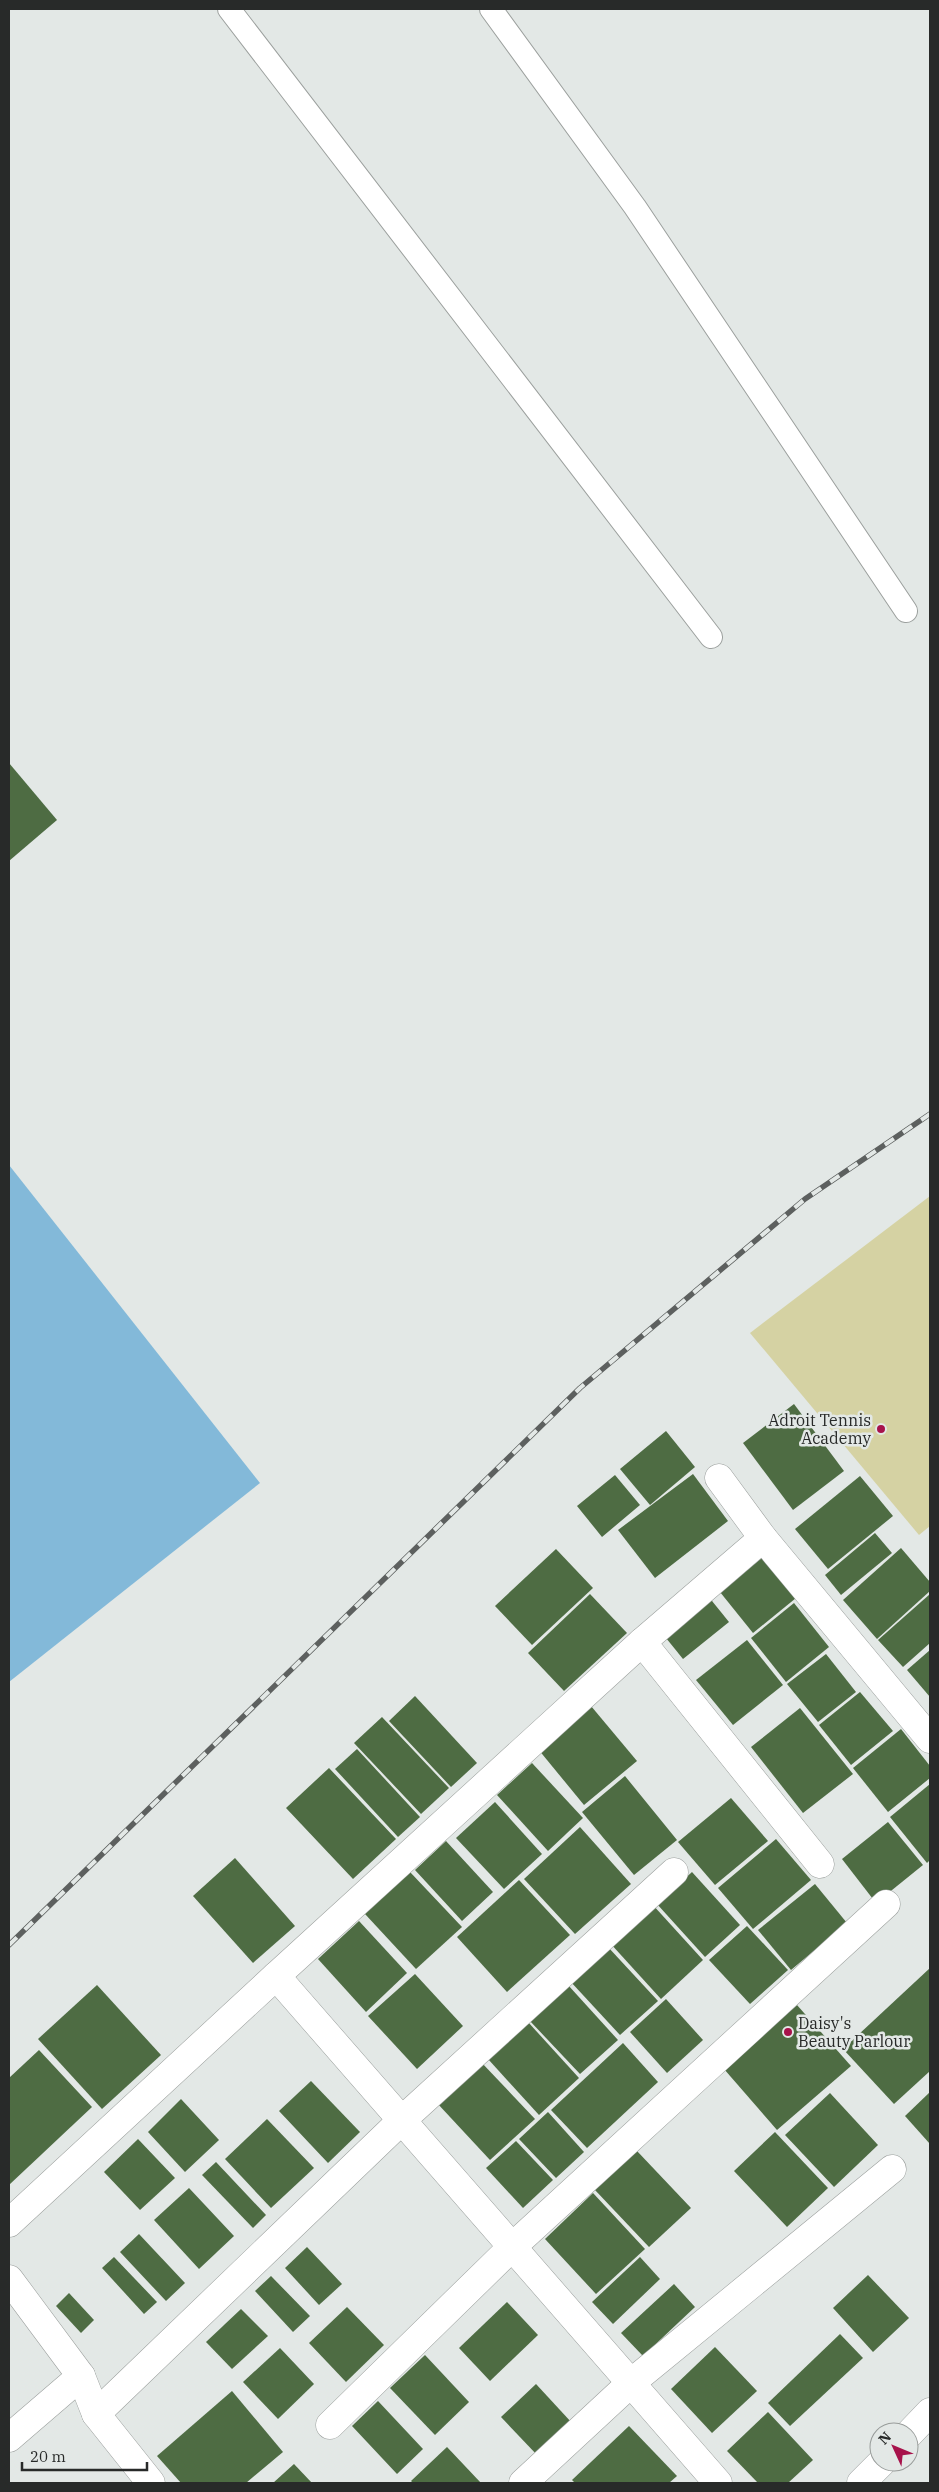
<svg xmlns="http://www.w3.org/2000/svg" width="939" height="2492" viewBox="0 0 939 2492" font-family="'IBM Plex Serif',serif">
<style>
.green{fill:#d5d2a3}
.water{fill:#83b9d9}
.building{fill:#4e6c43}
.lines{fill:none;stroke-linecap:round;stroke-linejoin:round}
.service-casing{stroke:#9ca09e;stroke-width:24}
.minor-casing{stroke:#9ca09e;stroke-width:29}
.tertiary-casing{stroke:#9ca09e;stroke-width:29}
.service{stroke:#fff;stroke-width:22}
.minor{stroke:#fff;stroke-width:28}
.tertiary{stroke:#fff;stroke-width:28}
.rail-casing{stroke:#5d605f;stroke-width:5.5}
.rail{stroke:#e3e8e6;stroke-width:4;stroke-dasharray:11;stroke-linecap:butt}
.poi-dot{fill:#a7124b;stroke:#e3e8e6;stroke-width:2}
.labels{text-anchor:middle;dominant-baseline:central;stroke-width:5;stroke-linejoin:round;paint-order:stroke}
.poi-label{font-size:16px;fill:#282a29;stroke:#e3e8e6;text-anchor:end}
</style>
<rect width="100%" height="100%" fill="#e3e8e6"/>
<path class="green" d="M930 1196V1526L919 1535 750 1333Z"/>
<path class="water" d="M9 1165 260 1483 9 1682Z"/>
<g class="building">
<path d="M9 763 57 820 9 861Z"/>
<path d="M794 1404 844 1471 793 1510 743 1443Z"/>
<path d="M666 1431 695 1467 650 1505 620 1469Z"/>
<path d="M693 1474 728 1521 655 1578 618 1530Z"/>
<path d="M615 1475 640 1505 602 1537 577 1506Z"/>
<path d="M860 1476 893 1516 828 1569 795 1529Z"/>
<path d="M875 1533 892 1553 841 1595 825 1575Z"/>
<path d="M901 1548 930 1582V1591L877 1639 843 1600Z"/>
<path d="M556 1549 593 1588 532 1645 495 1606Z"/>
<path d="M763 1557 796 1598 753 1633 720 1592Z"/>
<path d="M590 1594 627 1633 564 1691 528 1653Z"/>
<path d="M930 1594V1643L903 1667 878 1640Z"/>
<path d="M708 1596 729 1622 683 1659 662 1633Z"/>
<path d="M794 1603 829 1647 786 1682 751 1638Z"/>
<path d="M747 1640 783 1685 733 1725 696 1680Z"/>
<path d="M930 1650V1697L907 1670Z"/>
<path d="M826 1654 856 1692 818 1722 787 1684Z"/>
<path d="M860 1692 893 1731 851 1765 819 1725Z"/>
<path d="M415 1696 477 1763 451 1787 389 1721Z"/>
<path d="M591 1706 637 1761 584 1805 538 1749Z"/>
<path d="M800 1708 853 1774 803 1813 751 1747Z"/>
<path d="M382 1717 449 1788 421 1814 354 1743Z"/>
<path d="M901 1729 930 1766V1778L888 1812 853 1768Z"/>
<path d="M357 1749 420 1817 398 1837 335 1769Z"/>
<path d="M532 1763 583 1818 548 1851 497 1795Z"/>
<path d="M329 1768 396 1839 353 1879 286 1808Z"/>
<path d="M625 1776 677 1840 634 1875 582 1812Z"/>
<path d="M930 1784V1860L927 1863 890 1817Z"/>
<path d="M731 1798 768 1841 715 1885 678 1842Z"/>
<path d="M495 1802 542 1854 504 1889 456 1838Z"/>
<path d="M888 1822 923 1865 876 1903 842 1859Z"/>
<path d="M580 1827 631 1884 575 1934 524 1879Z"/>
<path d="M776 1839 811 1880 753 1929 718 1888Z"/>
<path d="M446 1841 493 1892 462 1921 415 1870Z"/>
<path d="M235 1858 295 1926 253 1963 193 1896Z"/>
<path d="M410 1872 462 1927 416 1969 365 1914Z"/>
<path d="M692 1872 740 1925 705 1957 657 1904Z"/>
<path d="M519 1880 570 1935 507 1992 457 1937Z"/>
<path d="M815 1884 847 1923 791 1970 758 1930Z"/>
<path d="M652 1904 703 1960 661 1999 610 1943Z"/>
<path d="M359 1921 407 1973 366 2012 318 1959Z"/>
<path d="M747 1926 788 1970 750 2004 709 1960Z"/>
<path d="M608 1947 658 2001 620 2035 570 1981Z"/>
<path d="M930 1968V2071L894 2104 843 2049Z"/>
<path d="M415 1974 463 2026 417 2069 368 2016Z"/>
<path d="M97 1985 161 2055 102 2109 38 2039Z"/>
<path d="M568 1985 618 2040 580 2074 530 2021Z"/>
<path d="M666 1999 703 2040 667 2073 630 2032Z"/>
<path d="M797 2005 851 2066 777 2130 724 2069Z"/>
<path d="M528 2022 579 2078 539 2115 488 2059Z"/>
<path d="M623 2043 658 2082 587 2148 551 2110Z"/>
<path d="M39 2050 92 2107 9 2185V2078Z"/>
<path d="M481 2062 535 2119 490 2160 437 2103Z"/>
<path d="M311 2081 360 2132 328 2163 279 2111Z"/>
<path d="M930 2092V2144L905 2116Z"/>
<path d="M830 2093 878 2145 834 2187 785 2135Z"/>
<path d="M181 2099 219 2140 185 2172 148 2132Z"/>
<path d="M548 2112 584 2152 556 2178 519 2139Z"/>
<path d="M267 2119 314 2168 271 2208 225 2159Z"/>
<path d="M775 2132 828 2188 787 2227 734 2171Z"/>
<path d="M138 2139 175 2178 140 2210 104 2172Z"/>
<path d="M516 2141 553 2180 523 2208 486 2168Z"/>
<path d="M637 2151 691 2208 649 2247 595 2190Z"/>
<path d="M216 2162 266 2215 253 2228 202 2175Z"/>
<path d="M189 2188 234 2236 199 2269 154 2220Z"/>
<path d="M593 2193 645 2249 596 2294 545 2239Z"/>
<path d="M139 2234 185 2283 166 2301 120 2252Z"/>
<path d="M307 2247 342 2284 319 2305 285 2268Z"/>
<path d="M114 2257 157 2302 144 2314 102 2268Z"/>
<path d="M640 2257 660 2279 613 2324 592 2302Z"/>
<path d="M868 2275 909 2318 873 2352 833 2308Z"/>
<path d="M271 2276 310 2316 293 2332 255 2291Z"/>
<path d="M674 2284 695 2307 643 2356 621 2333Z"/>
<path d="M69 2293 94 2320 81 2333 56 2306Z"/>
<path d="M507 2302 538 2335 490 2381 459 2348Z"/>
<path d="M347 2307 384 2345 346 2382 309 2343Z"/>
<path d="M241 2309 268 2336 232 2369 206 2342Z"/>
<path d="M840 2334 863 2358 790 2426 768 2403Z"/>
<path d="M715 2347 757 2391 712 2433 671 2389Z"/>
<path d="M280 2348 314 2384 278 2419 243 2382Z"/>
<path d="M425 2355 469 2402 435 2435 390 2388Z"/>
<path d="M536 2384 572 2423 538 2456 501 2417Z"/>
<path d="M232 2391 283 2452 246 2483H181L157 2456Z"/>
<path d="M378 2401 423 2449 397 2474 352 2426Z"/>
<path d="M768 2412 813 2460 788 2483H758L727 2451Z"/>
<path d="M629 2426 677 2476 669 2483H575L572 2480Z"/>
<path d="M447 2447 481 2483H413L411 2481Z"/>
<path d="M294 2464 312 2483H273Z"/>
</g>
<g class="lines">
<defs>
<g id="service">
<path d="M229 9 711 637"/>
<path d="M491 9 635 207 906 611"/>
</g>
<g id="minor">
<path d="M763 1538 930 1739"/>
<path d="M642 1642 820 1864"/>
<path d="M276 1976 642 1642 763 1538 719 1478"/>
<path d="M9 2223 276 1976 718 2483"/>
<path d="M9 2279 81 2376 96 2414 151 2483"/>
<path d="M96 2414 402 2120 674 1872"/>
<path d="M330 2425 512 2247 886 1904"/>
<path d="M9 2438 81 2376"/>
<path d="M523 2483 632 2382 892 2169"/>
</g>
<g id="tertiary">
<path d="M909 2434 930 2412"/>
<path d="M861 2483 882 2462"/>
</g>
</defs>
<use href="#service" class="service-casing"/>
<use href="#minor" class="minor-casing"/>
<use href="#tertiary" class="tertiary-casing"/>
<use href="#service" class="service"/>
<use href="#minor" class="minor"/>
<use href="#tertiary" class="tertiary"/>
<defs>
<path id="rail" d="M9 1945 580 1388 805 1199 930 1114"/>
</defs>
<use href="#rail" class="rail-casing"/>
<use href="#rail" class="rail"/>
</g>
<g class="poi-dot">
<circle cx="881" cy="1429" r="5"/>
<circle cx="788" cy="2032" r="5"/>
</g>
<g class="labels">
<g class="poi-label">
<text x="871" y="1420">Adroit Tennis<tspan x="871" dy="18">Academy</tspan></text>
<text x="798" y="2023" text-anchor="start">Daisy's<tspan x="798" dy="18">Beauty Parlour</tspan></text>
</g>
</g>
<rect width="939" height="2492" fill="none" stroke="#282a29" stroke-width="20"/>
<g transform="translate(894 2447) rotate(314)"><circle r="24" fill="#e3e8e6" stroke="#989c9a"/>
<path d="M0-4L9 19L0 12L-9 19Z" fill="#a7124b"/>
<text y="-8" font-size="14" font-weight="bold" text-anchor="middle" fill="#282a29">N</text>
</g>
<path d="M22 2462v8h125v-8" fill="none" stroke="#282a29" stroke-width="2.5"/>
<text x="30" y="2462" font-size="15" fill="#282a29" stroke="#e3e8e6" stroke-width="4" paint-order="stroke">20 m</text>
</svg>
